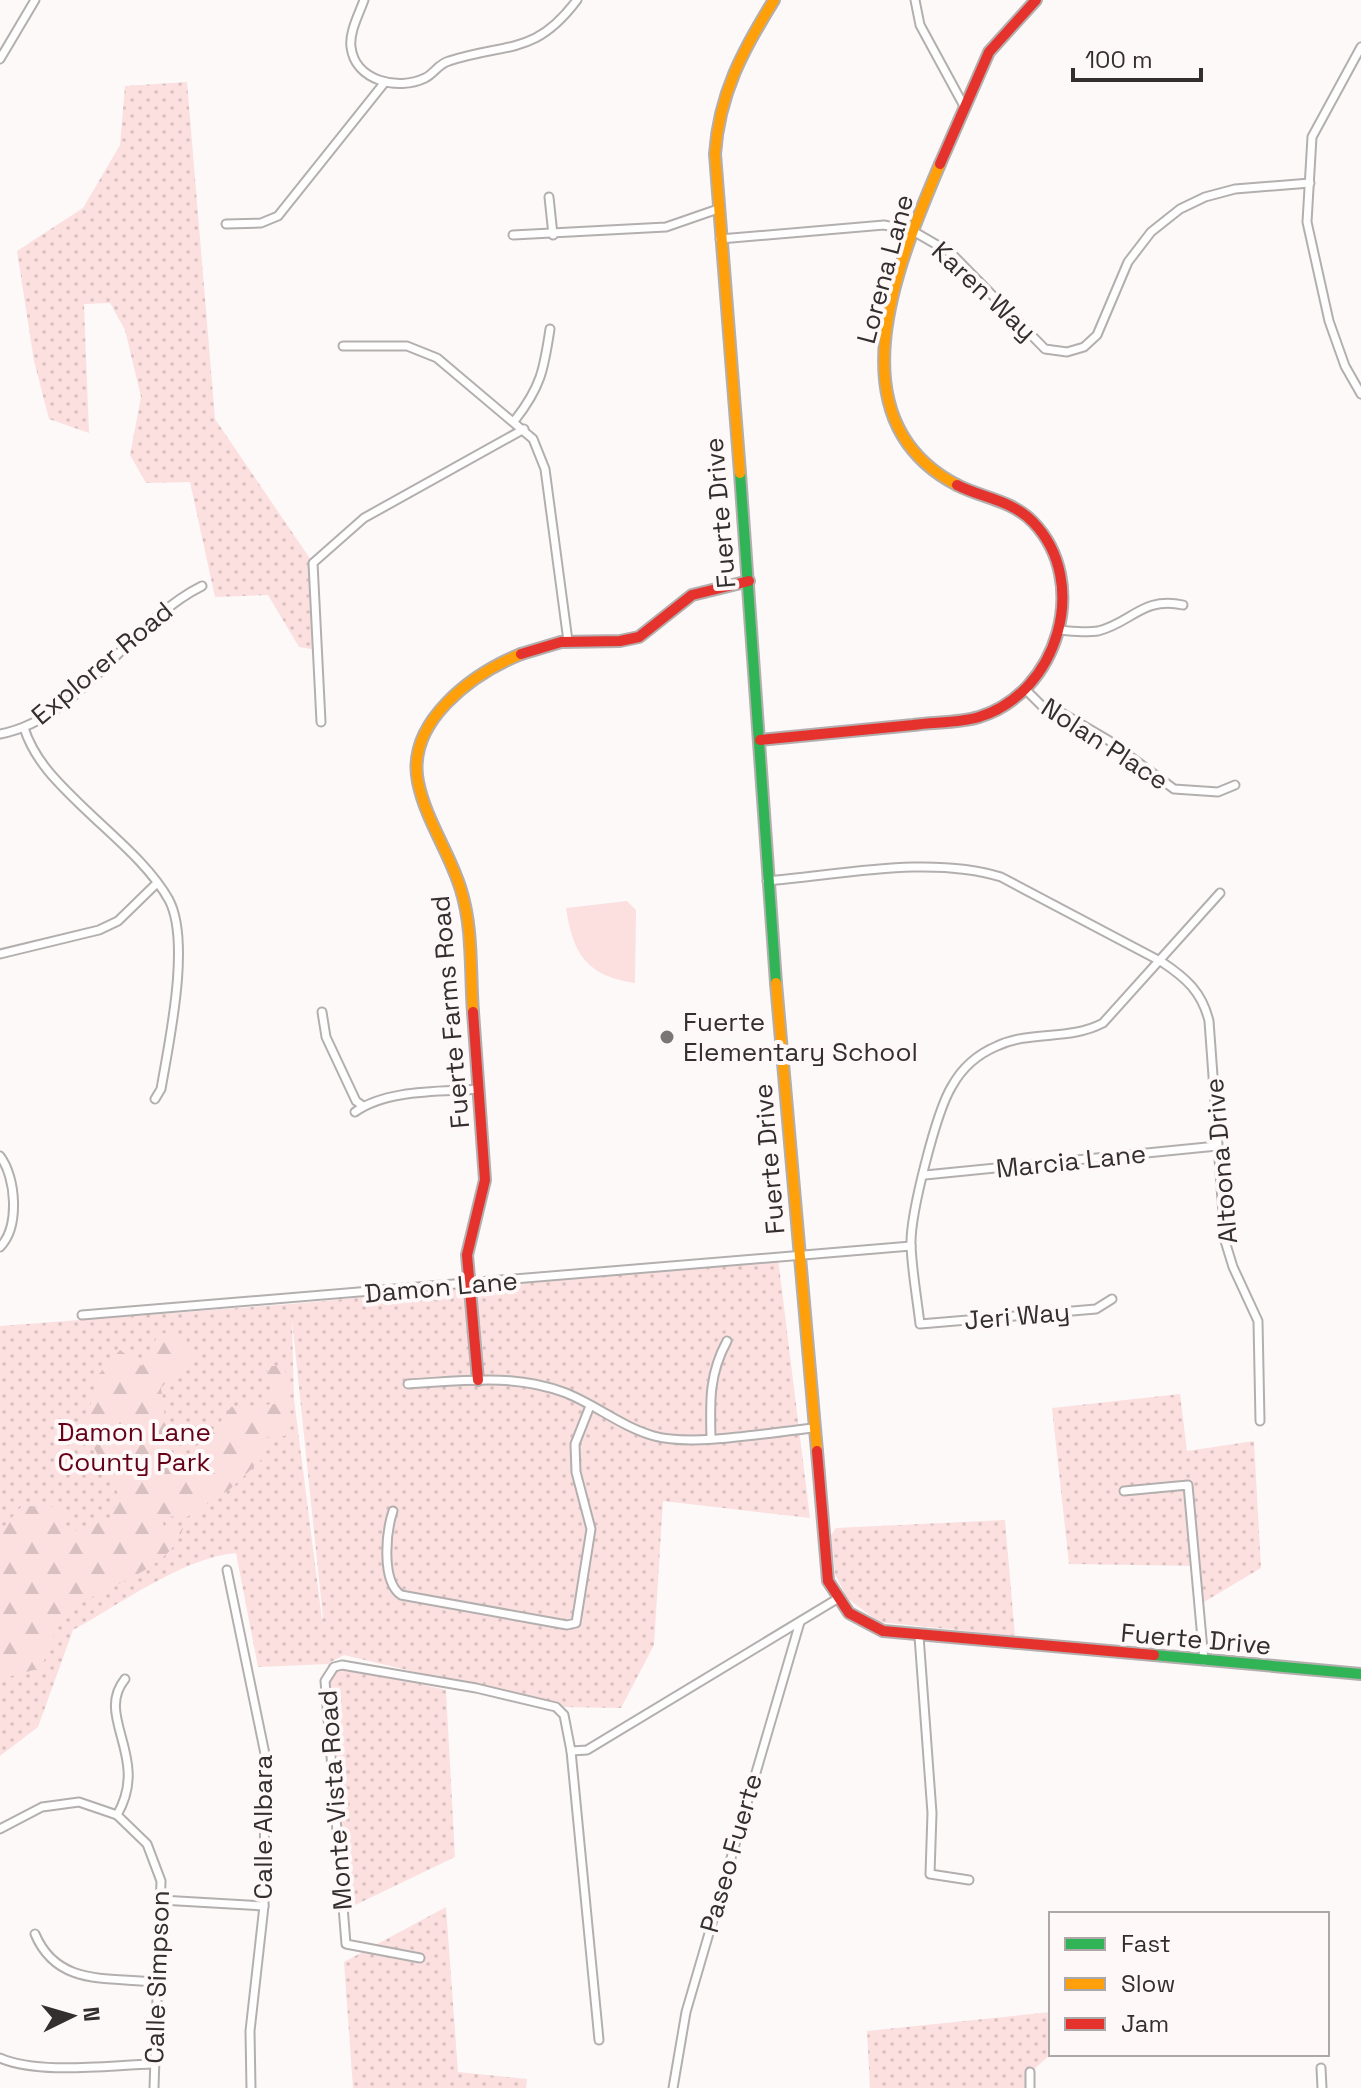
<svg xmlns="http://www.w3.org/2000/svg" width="1361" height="2088" viewBox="0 0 1361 2088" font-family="'Space Grotesk',sans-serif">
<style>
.grass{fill:url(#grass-dots);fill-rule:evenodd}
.forest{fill:url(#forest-firs)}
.garden{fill:#fbe0df}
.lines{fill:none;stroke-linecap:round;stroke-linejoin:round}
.street-casing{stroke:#b3afaf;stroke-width:11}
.fast-casing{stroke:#b3afaf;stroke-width:14}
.slow-casing{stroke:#b3afaf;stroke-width:14}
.jam-casing{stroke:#b3afaf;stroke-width:14}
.street{stroke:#fffefe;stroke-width:7}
.fast{stroke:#30b455;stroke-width:10}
.slow{stroke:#ff9f0a;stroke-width:10}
.jam{stroke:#e5322d;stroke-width:10}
.poi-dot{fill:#7a7676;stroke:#fef8f8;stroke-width:3}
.labels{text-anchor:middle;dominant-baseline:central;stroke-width:8;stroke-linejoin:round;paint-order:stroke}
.street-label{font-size:26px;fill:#342f2f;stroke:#fef8f8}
.poi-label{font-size:26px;fill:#342f2f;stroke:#fef8f8;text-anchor:start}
.park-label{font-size:26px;fill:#650117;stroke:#fef8f8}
</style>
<defs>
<pattern id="grass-dots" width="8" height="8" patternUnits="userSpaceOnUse" patternTransform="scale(2)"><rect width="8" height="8" fill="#fbe0df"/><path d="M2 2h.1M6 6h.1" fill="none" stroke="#d8c0c0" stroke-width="1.8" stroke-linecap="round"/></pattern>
<pattern id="forest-firs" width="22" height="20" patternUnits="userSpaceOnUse" patternTransform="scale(2)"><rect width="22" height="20" fill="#fbe0df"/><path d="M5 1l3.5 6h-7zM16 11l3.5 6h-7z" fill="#d8c0c0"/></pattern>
</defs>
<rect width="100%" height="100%" fill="#fdf9f9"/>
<g class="grass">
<path d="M187 82 215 419 313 563 317 650 299 647 268 595 215 597 190 482 146 483 130 455 141 397 125 330 110 303 84 304 89 433 49 419 34 361 17 251 83 208 120 145 125 86Z"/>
<path d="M778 1258 810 1518 663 1501 654 1645 621 1708 562 1707 344 1655 329 1663 446 1690 455 1857 349 1908 328 1664 258 1667 236 1553C184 1557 119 1605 73 1630L38 1727 0 1756V1326L291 1304ZM292 1320 323 1618 322 1619 294 1399Z"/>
<path d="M1180 1394 1187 1451 1254 1441 1261 1568 1199 1605 1195 1566 1069 1564 1052 1408Z"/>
<path d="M1005 1520 1015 1636 879 1622 847 1598 835 1574 831 1535 836 1528Z"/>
<path d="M446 1907 458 2072 527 2079 526 2088H353L344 1962Z"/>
<path d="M1051 2012V2054L1031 2072 1030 2088H870L867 2031Z"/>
</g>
<path class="forest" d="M159 1333 184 1334 192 1355 161 1388 172 1470 188 1467 231 1407 275 1404 266 1373 271 1366H284L288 1382 285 1436 265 1437 262 1459 230 1489 187 1517 160 1516 164 1526 183 1528C172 1571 100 1586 69 1612 56 1623 48 1653 41 1668L0 1679V1531L22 1506 64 1507 66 1534 109 1519 120 1497 84 1429 99 1374 120 1350 142 1366Z"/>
<path class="garden" d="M627 901 636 910 635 983C587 976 573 955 566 908Z"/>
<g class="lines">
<defs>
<g id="street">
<path d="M364 0C359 14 349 32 351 47 355 81 398 91 425 78 434 74 438 64 449 61 508 42 535 56 577 0"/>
<path d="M915 0 920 25 964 106"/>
<path d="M1361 47 1312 137 1307 222 1329 321 1345 366 1361 394"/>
<path d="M0 59 35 0"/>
<path d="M549 197 553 235"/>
<path d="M226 224 261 223 278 216 385 82"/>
<path d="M513 235 666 227 718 209"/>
<path d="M720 239 884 225 913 231 951 253 1045 349 1067 352 1084 347 1097 335 1128 262 1151 232 1180 209 1205 197 1235 189 1310 183"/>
<path d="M343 346H407L437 358 533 439 545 469 568 641"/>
<path d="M515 420C541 387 544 369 550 329"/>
<path d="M1059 630C1072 631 1086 633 1098 631 1131 623 1143 596 1183 605"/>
<path d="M1025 689 1047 711 1062 713 1108 740 1174 789 1218 792 1235 785"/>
<path d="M321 722 313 563 364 518 524 429"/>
<path d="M24 728C35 762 60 785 86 810 114 837 150 866 169 900 191 942 169 1042 161 1089L155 1099"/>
<path d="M0 734C81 719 129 622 202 586"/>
<path d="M767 881C840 875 930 855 1001 877L1162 962C1186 978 1202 992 1209 1021L1225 1241 1233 1267 1258 1321 1260 1421"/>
<path d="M0 954 99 930 118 921 157 883"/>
<path d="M322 1012 326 1037 356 1101 363 1106"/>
<path d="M355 1112C387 1089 441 1092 479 1089"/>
<path d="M0 1156C16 1177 20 1227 0 1247"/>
<path d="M925 1175 1217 1146"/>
<path d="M1112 1299 1096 1309 920 1324C917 1298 912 1271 911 1245 910 1215 936 1112 952 1086 962 1068 978 1054 997 1046 1031 1030 1069 1041 1103 1023L1220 893"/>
<path d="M82 1315 911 1246"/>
<path d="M408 1384C462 1381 514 1373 566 1393 596 1405 622 1427 654 1436 693 1447 772 1432 814 1428"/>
<path d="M711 1438C710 1401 709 1374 727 1341"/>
<path d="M1124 1491 1188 1485 1204 1661"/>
<path d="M393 1511C386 1532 381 1581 401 1595L567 1625 576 1623 591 1529 576 1472 575 1444 590 1406"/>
<path d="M227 1570 265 1754 264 1906 250 2031 251 2088"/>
<path d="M919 1636 932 1813 930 1874 969 1880"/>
<path d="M571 1751 599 2040"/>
<path d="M117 1815C151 1757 94 1717 125 1679"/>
<path d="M0 1829 42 1807 79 1802 117 1815 147 1844 161 1881 154 2088"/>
<path d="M161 1900 264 1906"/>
<path d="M35 1934C57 1986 106 1977 155 1982"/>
<path d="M420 1958 346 1944 325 1681 334 1667 342 1665 476 1688 556 1707 564 1715 571 1751 587 1750 837 1599"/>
<path d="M0 2058C40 2075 109 2065 153 2064"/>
<path d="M1321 2068 1322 2088"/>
<path d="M673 2088 686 2012 800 1622"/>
<path d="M1030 2088V2072"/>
</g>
<g id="fast">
<path d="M740 473 776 983"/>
<path d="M1154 1655 1361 1674"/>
</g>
<g id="slow">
<path d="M940 164C899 261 830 419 957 485"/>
<path d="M740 473 715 154C719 94 743 50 774 0"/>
<path d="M776 983 817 1451"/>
<path d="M473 1012C470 972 473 928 461 890 450 853 426 821 418 782 406 722 472 674 521 654"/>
</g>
<g id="jam">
<path d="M940 164 989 52 1036 0"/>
<path d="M521 654 561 642 620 641 639 637 692 595 749 581"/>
<path d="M760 740C811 735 862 730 913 725 934 722 959 723 979 717 1058 693 1091 582 1033 522 1012 500 982 498 957 485"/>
<path d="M473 1012 485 1180 467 1255 478 1380"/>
<path d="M817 1451 828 1581 849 1613 883 1631 1154 1655"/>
</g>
</defs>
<use href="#street" class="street-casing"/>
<use href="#fast" class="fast-casing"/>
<use href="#slow" class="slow-casing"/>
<use href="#jam" class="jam-casing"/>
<use href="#street" class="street"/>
<use href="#fast" class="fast"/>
<use href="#slow" class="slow"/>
<use href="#jam" class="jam"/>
</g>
<circle class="poi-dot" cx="667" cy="1037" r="8"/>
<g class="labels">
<g class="street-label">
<text transform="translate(885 269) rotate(-75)">Lorena Lane</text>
<text transform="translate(984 291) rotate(43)">Karen Way</text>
<text transform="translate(720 513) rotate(-95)">Fuerte Drive</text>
<text transform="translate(102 663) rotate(-40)">Explorer Road</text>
<text transform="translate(1105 744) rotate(33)">Nolan Place</text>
<text transform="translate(450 1012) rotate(-95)">Fuerte Farms Road</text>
<text transform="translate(769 1159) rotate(-95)">Fuerte Drive</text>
<text transform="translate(1071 1161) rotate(-6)">Marcia Lane</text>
<text transform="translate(1221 1161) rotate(-95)">Altoona Drive</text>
<text transform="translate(441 1287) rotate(-5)">Damon Lane</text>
<text transform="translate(1017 1316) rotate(-5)">Jeri Way</text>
<text transform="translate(1196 1639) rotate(5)">Fuerte Drive</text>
<text transform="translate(335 1800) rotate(-94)">Monte Vista Road</text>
<text transform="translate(263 1827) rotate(-90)">Calle Albara</text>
<text transform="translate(731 1853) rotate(-74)">Paseo Fuerte</text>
<text transform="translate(157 1977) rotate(-88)">Calle Simpson</text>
</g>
<g class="poi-label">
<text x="683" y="1022">Fuerte<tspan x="683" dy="30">Elementary School</tspan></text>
</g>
<g class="park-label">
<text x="134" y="1432">Damon Lane<tspan x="134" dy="30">County Park</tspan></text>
</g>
</g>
<rect x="1049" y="1912" width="280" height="144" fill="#fef8f8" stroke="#ada8a8" stroke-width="2"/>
<rect x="1065" y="1938" width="40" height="12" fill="#30b455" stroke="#ada8a8" stroke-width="2"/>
<text x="1121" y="1952" font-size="24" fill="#342f2f">Fast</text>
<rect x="1065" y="1978" width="40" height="12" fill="#ff9f0a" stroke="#ada8a8" stroke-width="2"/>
<text x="1121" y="1992" font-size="24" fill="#342f2f">Slow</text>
<rect x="1065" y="2018" width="40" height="12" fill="#e5322d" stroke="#ada8a8" stroke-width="2"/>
<text x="1121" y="2032" font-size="24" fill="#342f2f">Jam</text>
<g transform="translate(72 2016) rotate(85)" stroke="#fef8f8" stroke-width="6" paint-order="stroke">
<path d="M0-6L14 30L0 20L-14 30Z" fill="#342f2f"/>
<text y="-12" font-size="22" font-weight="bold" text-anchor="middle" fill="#342f2f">N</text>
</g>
<path d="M1073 68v12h128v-12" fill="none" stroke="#342f2f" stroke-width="4"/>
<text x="1085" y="68" font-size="24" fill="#342f2f" stroke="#fef8f8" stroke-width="6" paint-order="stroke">100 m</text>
</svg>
